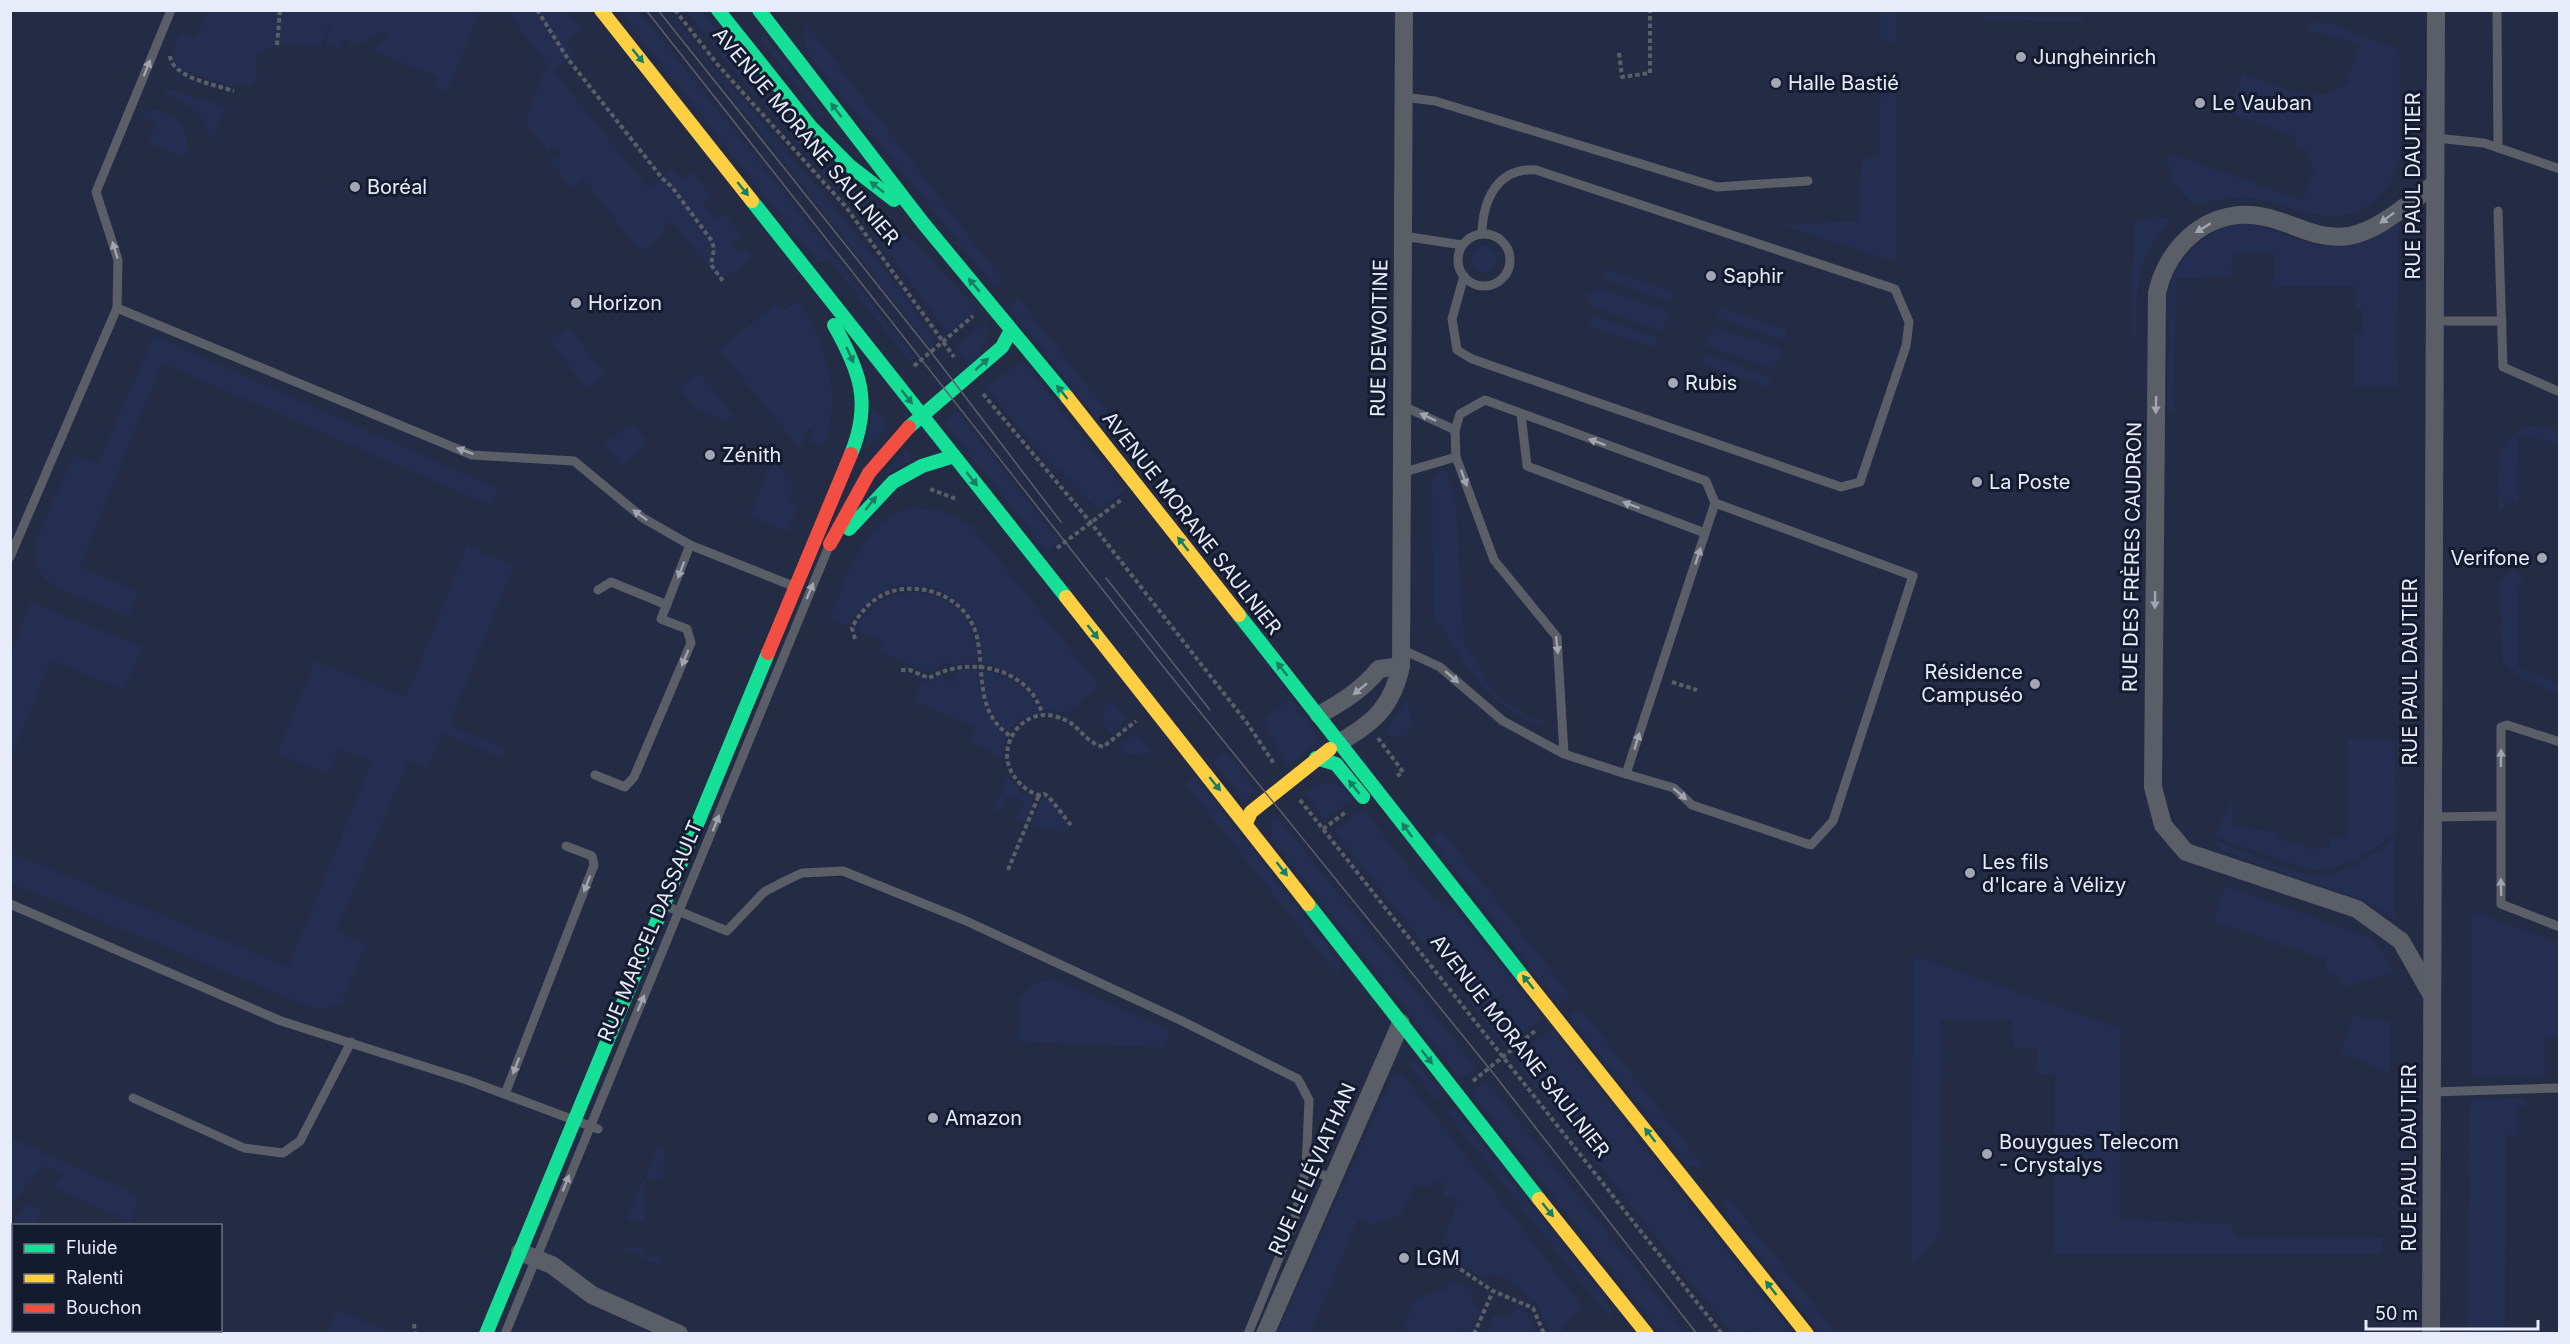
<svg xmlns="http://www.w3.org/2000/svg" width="2570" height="1344" viewBox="0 0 2570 1344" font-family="Inter,sans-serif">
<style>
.built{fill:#242c45;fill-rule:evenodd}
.green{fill:#232e51}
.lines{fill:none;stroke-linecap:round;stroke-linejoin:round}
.path{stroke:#5a5e67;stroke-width:4;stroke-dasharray:4.5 3;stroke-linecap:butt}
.lane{stroke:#5a5e67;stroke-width:9}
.street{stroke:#5a5e67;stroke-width:18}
.fast{stroke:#16e098;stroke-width:14}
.slow{stroke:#ffcf43;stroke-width:14}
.jam{stroke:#f24e42;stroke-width:14}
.tram{stroke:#5c5f69;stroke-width:1.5}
.oneway{fill:#167e64}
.oneway2{fill:#a0a5b1}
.poi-dot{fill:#a3a7b5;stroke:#151b2f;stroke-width:2}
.labels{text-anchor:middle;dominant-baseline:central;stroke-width:6;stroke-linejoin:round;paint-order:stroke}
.poi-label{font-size:20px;fill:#e7ecfb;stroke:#151b2f;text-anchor:start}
.street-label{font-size:20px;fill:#e7ecfb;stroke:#151b2f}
</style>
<rect width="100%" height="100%" fill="#242834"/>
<path class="built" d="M10 11H2559V1333H11ZM14 1226H220V1330H14Z"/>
<g class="green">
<path d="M208 11V10L480 11 447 91 434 87 437 77 372 50 390 34 382 31 369 40 348 46 350 41 344 39 340 49 325 45 331 26 328 25 321 48C298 43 272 38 255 60L257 81 250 88 239 83 235 88 181 69C169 57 175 45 182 32L196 39Z"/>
<path d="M506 11H566L581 30 565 42 574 54 553 70 648 188 673 169 682 180 692 172 711 196 703 203 716 220 725 214 741 235 731 243 740 254 746 250 752 257 721 282 671 221 648 250 636 247 584 179 573 189 548 159 549 156 558 159 562 150 551 146 549 153 525 121 547 64Z"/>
<path d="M619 11H639L915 358 910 362 831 262H817Z"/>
<path d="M664 11H668C757 122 857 223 936 342L930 347Z"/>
<path d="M686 11H702L825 161 922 251 978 309 948 333 847 198 748 88Z"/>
<path d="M1881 11H1896V44L1881 40Z"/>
<path d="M1986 16 2083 17V22L1986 20Z"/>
<path d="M804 21 1004 282 996 289 812 59 806 48Z"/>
<path d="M2311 22 2332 24 2399 50V158C2393 193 2362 220 2324 216 2303 214 2283 203 2262 200 2238 196 2216 200 2193 205 2181 191 2162 173 2171 154L2303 200 2314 170 2306 150 2296 144V137L2228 112 2243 74 2311 98 2315 93 2326 95 2347 84 2360 45 2307 29Z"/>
<path d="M764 34 825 114 823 116 819 115 759 38Z"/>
<path d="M1881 78H1896V262L1782 225 1859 221 1861 159 1879 158Z"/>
<path d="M167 88 226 107 213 138 209 137C207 113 185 103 165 93Z"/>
<path d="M157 110C181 118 192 133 185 158L148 142 156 123 141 116 147 111Z"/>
<path d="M2158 216 2171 219C2163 231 2154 242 2147 254 2135 280 2136 310 2136 337L2132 338 2133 221Z"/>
<path d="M2399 222 2397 386H2355V334H2363V309H2356L2355 286 2273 287 2274 253H2233L2230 277 2177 278 2173 413 2167 411 2169 289C2174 270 2183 257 2198 244 2248 202 2271 239 2322 245 2352 249 2376 239 2399 222Z"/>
<circle cx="1484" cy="259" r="13"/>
<path d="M1607 269 1674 292 1671 302 1604 279Z"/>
<path d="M1599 288 1669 311 1662 331 1593 307 1586 294Z"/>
<path d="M1018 298 1153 469 1143 477 1008 306Z"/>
<path d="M797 301C827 340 843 400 823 447L809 441 813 430 808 428 800 448 796 444 719 350 775 304 785 310Z"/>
<path d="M1719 307 1787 330 1784 340 1716 317Z"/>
<path d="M1591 315 1659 338 1655 348 1588 326Z"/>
<path d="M987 322C989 343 982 350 968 365L956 346Z"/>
<path d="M568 327 605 374 587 388 550 341Z"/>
<path d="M1714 327 1781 349 1774 369 1707 346Z"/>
<path d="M154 336 498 489 492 506 162 363 80 567 138 592 128 616C112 609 54 590 44 578 40 573 35 559 35 552 36 534 66 474 75 454L98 464Z"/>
<path d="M1704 354 1771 377 1768 387 1701 364Z"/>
<path d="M1024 363 1125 490 1099 510 1030 442 987 388 1016 365Z"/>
<path d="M699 373 733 415 727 422 695 408 679 389Z"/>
<path d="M873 405 888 427 865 450Z"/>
<path d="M957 411 1059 541 1047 551 946 424V420Z"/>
<path d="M632 423 647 443 622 466 604 444Z"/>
<path d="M2529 426 2544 427 2559 432V443L2517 435 2518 504 2512 500 2499 512C2499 478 2489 439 2529 426Z"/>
<path d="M906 450 913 460 887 473V469Z"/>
<path d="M773 460 793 486 788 501 799 505 787 532 750 516Z"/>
<path d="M1441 470 1447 472 1456 504 1464 643 1496 695 1526 716 1542 721V726L1525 720 1494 698 1467 668 1434 615 1432 478Z"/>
<path d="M909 508 944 511 971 525 1099 686 1067 713 1045 710C1031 685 1010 668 982 663 984 581 887 556 848 626L830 618C849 573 858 527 909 508Z"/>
<path d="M467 546 514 565 449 725 504 748V759L442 733 427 769 408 761 336 931 366 945 341 1003 325 1009 313 1008 11 883V853L288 967 372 762 339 749 328 774 277 754 315 661 406 697Z"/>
<path d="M2513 569 2524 580 2518 587V667L2559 684V694L2522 679 2503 663 2499 583Z"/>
<path d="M914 592C957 597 976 620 978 663L951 664 941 662 939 668 930 673 880 652 884 642 856 630C867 604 887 594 914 592Z"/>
<path d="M31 602 142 647 124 690 51 660 11 758V652Z"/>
<path d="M977 668C979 695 986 717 1007 736L1002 757 970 743 976 728 914 701 923 680 928 683 942 675 954 684 958 671Z"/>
<path d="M982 669C1008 675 1027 687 1040 711L1019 720 1008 732C990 714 981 694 982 669Z"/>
<path d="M1290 699 1320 739 1288 767 1263 720Z"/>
<path d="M1111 700 1126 720 1110 733C1101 721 1100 710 1111 700Z"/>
<path d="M1406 701C1413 712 1413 725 1405 736L1398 737 1385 733Z"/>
<path d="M1136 733 1152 753 1126 754 1119 746Z"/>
<path d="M2348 739 2395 740 2396 832C2369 853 2346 869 2312 870L2214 837 2233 798 2232 826 2276 832 2277 839H2287V845L2304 844V849L2330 848V838H2348Z"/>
<path d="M1225 751 1258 792 1243 800 1213 761Z"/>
<path d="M1007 776 1023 794 1034 799 1025 823 1016 819 1024 802 1007 795 999 811 994 809Z"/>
<path d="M1195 776 1341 964 1338 976 1185 783Z"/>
<path d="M1322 783H1336L1354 797 1325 820 1304 792Z"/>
<path d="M1041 799H1048L1071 828 1063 832 1031 825Z"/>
<path d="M1363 809 1431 896 1459 914 1542 1017 1505 1047 1467 999 1477 979 1441 942 1425 945 1334 831Z"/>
<path d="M1276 815 1476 1068 1461 1079 1273 840 1270 821Z"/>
<path d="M1441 830 1570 995 1558 1004 1431 839Z"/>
<path d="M2395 834V919L2366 901 2222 851 2211 839C2239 849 2291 875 2318 875 2346 875 2378 856 2395 834Z"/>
<path d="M2226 886 2367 937 2382 951 2393 972 2344 987 2338 977 2326 970 2327 960 2213 921Z"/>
<path d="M2471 911 2559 943V1037H2544L2545 1075H2472Z"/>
<path d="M1914 956 2121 1029 2119 1220 2232 1224 2235 1238H2383L2381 1254H2054L2055 1075 2037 1074 2038 1048H2013L2011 1020H1941L1940 1233 1911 1267Z"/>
<path d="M1054 980 1166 1028 1169 1032 1164 1048 1018 1041 1020 998 1034 983Z"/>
<path d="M1579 1007 1705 1168 1689 1166 1568 1016Z"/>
<path d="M2354 1015 2390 1022V1073L2340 1052Z"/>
<path d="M1551 1029 1792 1333H1760L1757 1329 1732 1333 1514 1058Z"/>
<path d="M1407 1062H1416L1443 1095 1436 1100Z"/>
<path d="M1397 1073 1403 1075 1583 1307 1562 1326 1568 1333H1550L1536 1302 1498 1273 1482 1278 1458 1262 1445 1235 1458 1201 1443 1195 1445 1189 1441 1181 1432 1184 1430 1189 1415 1184 1402 1214 1373 1226 1358 1219 1310 1333H1277L1392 1077Z"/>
<path d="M1486 1080 1686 1333H1661L1471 1092Z"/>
<path d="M2526 1098 2527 1107H2518L2517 1136 2506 1135 2505 1333H2467L2470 1099Z"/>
<path d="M1453 1107 1608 1303 1611 1310 1610 1319 1446 1112Z"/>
<path d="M11 1138 139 1196 130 1221 53 1188 64 1174 44 1166 11 1204Z"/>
<path d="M659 1145 664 1147 663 1179H645L644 1221H626Z"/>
<path d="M1726 1195 1836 1333H1821L1729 1219 1725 1205Z"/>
<path d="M28 1204 43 1210 34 1225 14 1226 13 1259 11 1265V1226Z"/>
<path d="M626 1248H644L643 1257H661L660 1265 626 1251Z"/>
<path d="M1449 1280 1473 1291 1472 1302 1480 1310 1470 1331 1413 1334 1403 1329 1415 1299 1447 1288Z"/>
<path d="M1516 1308 1527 1312 1535 1333H1485L1494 1315 1507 1318Z"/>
<path d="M337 1310 393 1333H327Z"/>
</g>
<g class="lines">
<g class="path">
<path d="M537 10 568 59 662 178 672 187 712 241 714 249 711 265 723 281"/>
<path d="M675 10 718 65 846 207 954 357"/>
<path d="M277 45 280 10"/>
<path d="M1619 53 1622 77 1650 73V10"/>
<path d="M170 56C173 78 216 85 234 91"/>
<path d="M914 366 973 316"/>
<path d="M983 394 1091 523 1247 723 1275 765"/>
<path d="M930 489 956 499"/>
<path d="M1057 548 1121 500"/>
<path d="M855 639 852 628C862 607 880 591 904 589 939 586 972 606 978 642 984 677 976 714 1012 737"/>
<path d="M901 670H910L929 678C968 655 1030 667 1043 716"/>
<path d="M1672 682 1697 690"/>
<path d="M1378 738 1403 772 1396 777"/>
<path d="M1300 800 1722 1334"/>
<path d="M1071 825C1063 816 1056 804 1047 796 1043 792 1045 795 1039 795 1029 793 1019 784 1014 776 994 748 1021 708 1054 716 1082 723 1079 739 1103 747L1136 721"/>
<path d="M1323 829 1346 812"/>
<path d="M1008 870 1039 795"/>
<path d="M1473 1081 1535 1031"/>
<path d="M1454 1265 1493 1291 1533 1308 1544 1334"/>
<path d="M414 1324 415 1334"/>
<path d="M1474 1334 1493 1291"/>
</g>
<g class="lane">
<path d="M2497 10 2498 148"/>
<path d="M1403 97 1435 101 1717 187 1808 181"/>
<path d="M2436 138 2484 143 2560 169"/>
<path d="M2498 211 2503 367 2560 392"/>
<circle cx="1484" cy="260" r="26"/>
<path d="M1403 236 1462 245"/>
<path d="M1464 276 1452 319 1457 350 1472 359 1841 487 1860 482 1906 346 1909 322 1895 289 1536 170C1498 167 1483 199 1482 233"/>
<path d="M117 308 472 455 574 461 643 518 690 545"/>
<path d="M2434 321H2502"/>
<path d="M1401 405 1455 430 1460 414 1485 400 1706 481 1715 503 1626 774 1564 754 1503 721 1440 667 1401 649"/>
<path d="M1521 414 1527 466 1705 533"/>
<path d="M1455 430 1456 457"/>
<path d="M1401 473 1456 457 1494 560 1557 637 1564 754"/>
<path d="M10 557 117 308 118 260 96 192 171 10"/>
<path d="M598 590 611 582 667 605"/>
<path d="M2560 742 2507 725 2501 727V904L2560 927"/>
<path d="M1626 774 1674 788 1692 805 1811 845 1833 821 1913 576 1715 503"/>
<path d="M595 775 625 787 634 777 691 643 687 629 661 619 690 545 793 586"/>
<path d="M2432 817 2500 816"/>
<path d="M10 904 281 1021 467 1080 598 1129"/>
<path d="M666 906 727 931 764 892 785 881 802 873 843 871 964 920 1180 1020 1298 1079 1309 1100 1306 1168 1294 1221 1248 1334"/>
<path d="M2431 1092 2560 1088"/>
<path d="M505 1094 594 865 592 856 566 846"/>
<path d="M133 1098 244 1148 283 1153 300 1141 351 1042"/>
<path d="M1306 1168 1333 1179"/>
<path d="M505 1334 829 546"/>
</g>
<g class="street">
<path d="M1319 715C1342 702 1362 690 1379 669L1401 666"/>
<path d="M1340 742C1375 722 1392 706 1401 666L1404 10"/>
<path d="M2430 992 2401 941 2357 909 2186 852 2163 825 2153 787 2157 293C2168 244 2211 205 2265 217 2294 223 2317 241 2349 236 2381 230 2409 202 2435 184"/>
<path d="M520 1252 552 1265 592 1295 679 1334"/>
<path d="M1265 1334 1401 1023"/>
<path d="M2431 1334 2436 10"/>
</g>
<g class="fast">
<path d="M718 10 811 127 850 166 894 200"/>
<path d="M759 10 923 223 1067 397"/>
<path d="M752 201 1066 597"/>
<path d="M834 325C860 371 872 403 851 454"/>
<path d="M909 427 1002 347 1011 330"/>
<path d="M849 529 893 482 922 466 954 456"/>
<path d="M1239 615 1524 978"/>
<path d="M1316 758 1336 764 1363 797"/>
<path d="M1308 904 1539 1199"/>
<path d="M486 1334 768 653"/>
</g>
<g class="slow">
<path d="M601 10 752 201"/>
<path d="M1067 397 1239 615"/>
<path d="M1066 597 1308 904"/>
<path d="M1246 823 1251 812 1330 749"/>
<path d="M1524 978 1807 1334"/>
<path d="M1539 1199 1647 1334"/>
</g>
<g class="jam">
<path d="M830 544 869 473 909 427"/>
<path d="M768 653 851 454"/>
</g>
<g class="tram">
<path d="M646 10 1166 670 1489 1068 1697 1334"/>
<path d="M658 10 931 352 1061 522"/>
<path d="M1106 578 1210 710"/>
</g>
</g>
<defs><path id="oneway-solid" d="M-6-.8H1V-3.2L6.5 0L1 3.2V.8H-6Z" transform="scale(1.5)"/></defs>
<g class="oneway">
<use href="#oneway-solid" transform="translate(638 56) rotate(51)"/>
<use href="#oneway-solid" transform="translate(836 110) rotate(-128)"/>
<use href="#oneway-solid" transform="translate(877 187) rotate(-142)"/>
<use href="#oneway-solid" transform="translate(743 189) rotate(51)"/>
<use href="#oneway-solid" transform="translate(974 285) rotate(-130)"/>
<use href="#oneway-solid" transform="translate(850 355) rotate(65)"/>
<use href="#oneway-solid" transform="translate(982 364) rotate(-42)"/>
<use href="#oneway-solid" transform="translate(1062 392) rotate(-129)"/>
<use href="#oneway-solid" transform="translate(907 397) rotate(52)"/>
<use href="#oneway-solid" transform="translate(972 479) rotate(52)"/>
<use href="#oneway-solid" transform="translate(871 503) rotate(-51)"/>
<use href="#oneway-solid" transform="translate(1183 544) rotate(-128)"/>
<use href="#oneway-solid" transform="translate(1093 632) rotate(52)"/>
<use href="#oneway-solid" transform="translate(1282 669) rotate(-128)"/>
<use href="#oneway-solid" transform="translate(1215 784) rotate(51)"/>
<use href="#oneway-solid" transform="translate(1354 787) rotate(-129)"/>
<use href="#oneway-solid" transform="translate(1407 830) rotate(-126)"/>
<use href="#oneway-solid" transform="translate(1282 869) rotate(52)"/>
<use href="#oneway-solid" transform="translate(1528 982) rotate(-129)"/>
<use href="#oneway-solid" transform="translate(1427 1057) rotate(52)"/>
<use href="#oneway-solid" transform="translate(1650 1135) rotate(-128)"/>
<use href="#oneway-solid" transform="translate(1548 1210) rotate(51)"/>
<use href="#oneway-solid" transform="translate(1771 1288) rotate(-128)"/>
</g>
<g class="oneway2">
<use href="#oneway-solid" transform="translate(147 68) rotate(-68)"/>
<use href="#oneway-solid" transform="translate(2387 218) rotate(143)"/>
<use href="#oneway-solid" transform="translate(2203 228) rotate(149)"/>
<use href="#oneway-solid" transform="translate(115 250) rotate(-107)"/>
<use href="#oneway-solid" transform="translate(2156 405) rotate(91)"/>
<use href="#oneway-solid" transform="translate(1428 417) rotate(-155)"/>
<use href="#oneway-solid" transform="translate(1597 442) rotate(-160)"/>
<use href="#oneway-solid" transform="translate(465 451) rotate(-160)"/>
<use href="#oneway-solid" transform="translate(1464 478) rotate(70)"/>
<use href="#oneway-solid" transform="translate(1631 505) rotate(-159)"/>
<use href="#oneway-solid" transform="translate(640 515) rotate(-144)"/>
<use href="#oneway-solid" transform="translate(1698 556) rotate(-72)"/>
<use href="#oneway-solid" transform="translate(681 570) rotate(111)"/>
<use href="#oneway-solid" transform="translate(810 591) rotate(-67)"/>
<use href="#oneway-solid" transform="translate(2155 600) rotate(91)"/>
<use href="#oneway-solid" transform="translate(1557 645) rotate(84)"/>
<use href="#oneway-solid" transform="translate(685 658) rotate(113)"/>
<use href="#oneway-solid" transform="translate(1452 677) rotate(41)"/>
<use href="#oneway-solid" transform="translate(1360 689) rotate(141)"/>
<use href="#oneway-solid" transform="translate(1637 741) rotate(-72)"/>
<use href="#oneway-solid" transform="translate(2501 758) rotate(-89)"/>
<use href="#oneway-solid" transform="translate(1680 794) rotate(41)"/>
<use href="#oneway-solid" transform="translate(716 823) rotate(-68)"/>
<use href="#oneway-solid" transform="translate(587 884) rotate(111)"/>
<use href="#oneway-solid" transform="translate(2501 887) rotate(-91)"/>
<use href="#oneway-solid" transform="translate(641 1003) rotate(-67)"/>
<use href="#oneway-solid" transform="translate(516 1066) rotate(111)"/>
<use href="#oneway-solid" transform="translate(566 1183) rotate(-68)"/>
</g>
<g class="poi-dot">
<circle cx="2021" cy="57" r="6"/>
<circle cx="1776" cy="83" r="6"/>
<circle cx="2200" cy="103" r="6"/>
<circle cx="355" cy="187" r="6"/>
<circle cx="1711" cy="276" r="6"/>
<circle cx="576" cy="303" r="6"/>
<circle cx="1673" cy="383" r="6"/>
<circle cx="710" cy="455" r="6"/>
<circle cx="1977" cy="482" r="6"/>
<circle cx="2542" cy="558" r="6"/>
<circle cx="2035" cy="684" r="6"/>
<circle cx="1970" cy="873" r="6"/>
<circle cx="933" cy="1118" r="6"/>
<circle cx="1987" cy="1154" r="6"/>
<circle cx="1404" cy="1258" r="6"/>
</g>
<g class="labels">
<g class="poi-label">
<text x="2033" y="57">Jungheinrich</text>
<text x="1788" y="83">Halle Bastié</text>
<text x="2212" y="103">Le Vauban</text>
<text x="367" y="187">Boréal</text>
<text x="1723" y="276">Saphir</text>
<text x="588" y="303">Horizon</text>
<text x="1685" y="383">Rubis</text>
<text x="722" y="455">Zénith</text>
<text x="1989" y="482">La Poste</text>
<text x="2530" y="558" text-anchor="end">Verifone</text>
<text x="2023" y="672" text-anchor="end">Résidence<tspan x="2023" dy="23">Campuséo</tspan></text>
<text x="1982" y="862">Les fils<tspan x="1982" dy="23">d'Icare à Vélizy</tspan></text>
<text x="945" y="1118">Amazon</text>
<text x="1999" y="1142">Bouygues Telecom<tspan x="1999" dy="23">- Crystalys</tspan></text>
<text x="1416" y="1258">LGM</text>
</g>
<g class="street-label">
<text transform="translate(806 136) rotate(50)">AVENUE MORANE SAULNIER</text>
<text transform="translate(2413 186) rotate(-90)">RUE PAUL DAUTIER</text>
<text transform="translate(1379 338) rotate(-89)">RUE DEWOITINE</text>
<text transform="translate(1192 523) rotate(52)">AVENUE MORANE SAULNIER</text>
<text transform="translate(2132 557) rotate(-89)">RUE DES FRÈRES CAUDRON</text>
<text transform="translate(2410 672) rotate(-90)">RUE PAUL DAUTIER</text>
<text transform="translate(650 931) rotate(-67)">RUE MARCEL DASSAULT</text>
<text transform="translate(1520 1046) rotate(52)">AVENUE MORANE SAULNIER</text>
<text transform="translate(2409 1158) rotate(-90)">RUE PAUL DAUTIER</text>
<text transform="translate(1312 1169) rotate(-66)">RUE LE LÉVIATHAN</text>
</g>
</g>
<rect width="2570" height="1344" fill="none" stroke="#e7ecfb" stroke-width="24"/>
<rect x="12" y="1224" width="210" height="108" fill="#151b2f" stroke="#696f81" stroke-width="1.5"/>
<rect x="24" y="1244" width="30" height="9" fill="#16e098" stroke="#696f81" stroke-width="1.5"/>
<text x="66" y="1254" font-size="18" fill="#e7ecfb">Fluide</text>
<rect x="24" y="1274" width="30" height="9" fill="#ffcf43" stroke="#696f81" stroke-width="1.5"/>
<text x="66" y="1284" font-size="18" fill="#e7ecfb">Ralenti</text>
<rect x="24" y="1304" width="30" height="9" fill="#f24e42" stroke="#696f81" stroke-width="1.5"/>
<text x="66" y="1314" font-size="18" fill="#e7ecfb">Bouchon</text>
<path d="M2366 1320v9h172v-9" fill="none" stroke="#e7ecfb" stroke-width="3"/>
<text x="2375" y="1320" font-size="18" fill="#e7ecfb" stroke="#151b2f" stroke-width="4.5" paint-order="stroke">50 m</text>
</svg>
